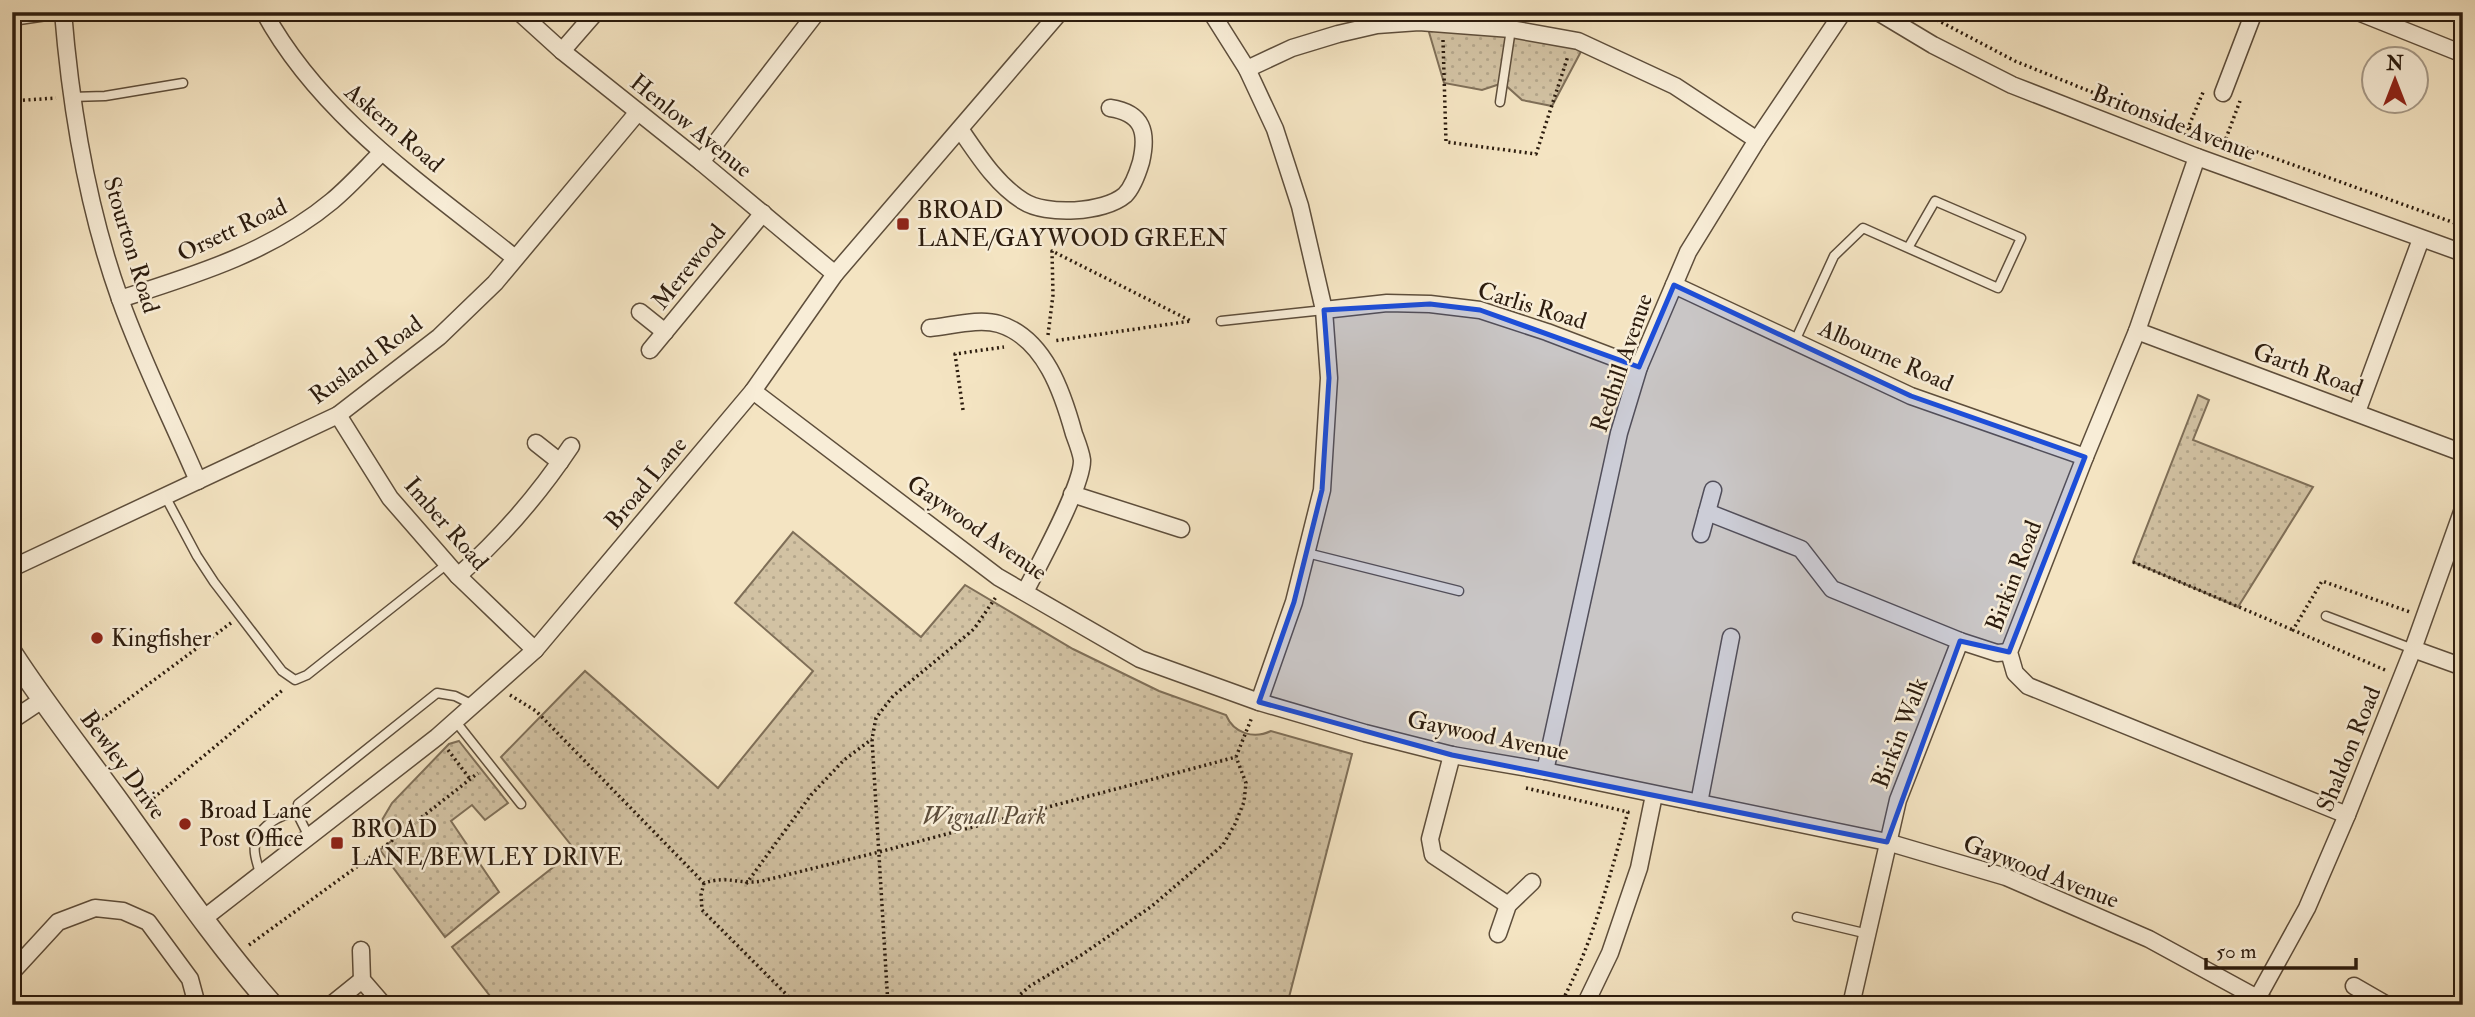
<svg xmlns="http://www.w3.org/2000/svg" width="2475" height="1017" viewBox="0 0 2475 1017" font-family="'IM FELL Double Pica',serif">
<style>
.green{fill:url(#green-dots);stroke:#7f6f58;stroke-width:2}
.lines{fill:none;stroke-linecap:round;stroke-linejoin:round}
.service-casing{stroke:#5e4e3b;stroke-width:11}
.minor-casing{stroke:#5e4e3b;stroke-width:19}
.tertiary-casing{stroke:#5e4e3b;stroke-width:24}
.path{stroke:#2c1c0e;stroke-width:3.5;stroke-dasharray:2 3.5;stroke-linecap:butt}
.service{stroke:#f8edd7;stroke-width:8}
.minor{stroke:#f8edd7;stroke-width:16}
.tertiary{stroke:#f8edd7;stroke-width:21}
.marked{fill:#1d4ed8;fill-opacity:0.2;stroke:#1d4ed8;stroke-width:5;stroke-linejoin:round}
.poi-dot{fill:#8f2418;stroke:#f8edd7;stroke-width:2.5}
.labels{text-anchor:middle;dominant-baseline:central;stroke-width:5;stroke-linejoin:round;paint-order:stroke}
.street-label{font-size:24px;fill:#2c1c0e;stroke:#f8edd7}
.poi-label{font-size:24px;fill:#2c1c0e;stroke:#f8edd7;text-anchor:start}
.park-label{font-size:24px;font-style:italic;fill:#5e4e3b;stroke:#f8edd7}
</style>
<defs>
<pattern id="green-dots" width="8" height="8" patternUnits="userSpaceOnUse" patternTransform="scale(1.75)"><rect width="8" height="8" fill="#d2c2a3"/><path d="M2 2h.1M6 6h.1" fill="none" stroke="#b4a68b" stroke-width="1.8" stroke-linecap="round"/></pattern>
</defs>
<rect width="100%" height="100%" fill="#f4e4c2"/>
<filter id="stains"><feTurbulence type="fractalNoise" baseFrequency=".00286" numOctaves="4"/><feColorMatrix values="0 0 0 0 .2 0 0 0 0 .09 0 0 0 0 .02 0 0 0 .5 -.17"/></filter>
<radialGradient id="worn" r=".72"><stop offset=".6" stop-color="#630" stop-opacity="0"/><stop offset="1" stop-color="#630" stop-opacity=".3"/></radialGradient>
<g class="green">
<path d="M1426 22 1585 44 1552 106 1522 100 1503 83 1482 90 1444 83Z"/>
<path d="M2198 395 2209 400 2193 440 2313 487 2238 607 2133 562Z"/>
<path d="M793 532 921 637 965 585 1073 649 1159 691 1226 715C1234 734 1254 739 1271 731L1352 754 1287 1005H497L452 947 575 850 501 757 585 671 718 788 813 671 735 603Z"/>
<path d="M459 741 508 803 485 820 472 805 451 821 499 892 445 937 380 850 394 839 382 820 392 803 449 744Z"/>
</g>
<g class="lines">
<defs>
<g id="service">
<path d="M71 97 105 96 183 83"/>
<path d="M1500 102 1511 29"/>
<path d="M1221 321 1324 310"/>
<path d="M1795 341 1834 256 1863 228 1998 288 2021 238 1935 201 1908 248"/>
<path d="M165 496 197 556 214 582 282 671 295 680 307 675 447 564"/>
<path d="M1307 553 1459 591"/>
<path d="M2326 616 2413 649"/>
<path d="M456 722 521 804"/>
<path d="M309 837 297 813 298 804 437 693 455 696 475 706"/>
<path d="M260 873C258 865 253 854 255 846 258 827 279 814 297 813"/>
<path d="M1797 917 1868 934"/>
</g>
<g id="minor">
<path d="M63 12C71 110 87 207 120 299 142 361 172 420 198 481"/>
<path d="M264 12C321 117 424 185 515 258"/>
<path d="M519 12 562 51 701 162 835 274"/>
<path d="M1211 12 1247 69 1275 129 1300 206 1324 310 1329 378 1322 490 1294 602 1259 702"/>
<path d="M1878 12 1933 45 2012 85 2197 157 2463 253"/>
<path d="M2358 12 2463 54"/>
<path d="M12 17 46 12"/>
<path d="M562 51 596 12"/>
<path d="M1247 69 1292 48 1338 34 1377 25 1419 22 1511 29 1578 41 1675 86 1757 140"/>
<path d="M2223 93 2254 12"/>
<path d="M960 129C978 155 996 184 1023 201 1046 216 1104 213 1125 195 1133 187 1138 172 1141 162 1148 132 1143 113 1110 108"/>
<path d="M2197 157 2137 331 2085 457 2009 652 2015 673 2028 686 2347 815"/>
<path d="M701 162 817 12"/>
<path d="M1674 285 1911 396 2085 457"/>
<path d="M120 299C195 275 271 252 332 201 350 186 366 168 382 152"/>
<path d="M1324 310 1387 303 1430 304 1480 310 1547 332 1639 367"/>
<path d="M640 312 665 332"/>
<path d="M930 328C951 326 979 318 999 324 1045 338 1063 394 1074 434 1077 442 1081 452 1082 460 1083 485 1038 566 1025 592"/>
<path d="M2137 331 2463 453"/>
<path d="M650 350 763 213"/>
<path d="M753 391 998 577 1140 659 1259 702 1365 733 1452 755 1545 771 1887 842 2006 877 2149 939 2270 1005"/>
<path d="M2357 412 2421 239"/>
<path d="M338 415 390 498 458 576 535 650"/>
<path d="M536 443 560 462"/>
<path d="M1072 494 1181 529"/>
<path d="M1707 512 1801 549 1832 589 1960 641 1997 653 2009 652"/>
<path d="M1701 534 1713 490"/>
<path d="M12 568 338 415 439 337 495 283 638 112"/>
<path d="M458 576C501 538 539 494 571 446"/>
<path d="M2413 649 2463 667"/>
<path d="M12 720 42 700"/>
<path d="M1452 755 1430 839 1433 855 1508 905"/>
<path d="M1545 771 1619 433 1639 367 1688 252 1757 140 1843 12"/>
<path d="M1699 803 1731 637"/>
<path d="M203 919 437 737 535 650 753 391 835 274 1060 12"/>
<path d="M1498 934 1508 905 1532 882"/>
<path d="M361 950 362 980 381 1002"/>
<path d="M12 972 58 922 95 908 123 911 148 922 190 979 197 1005"/>
<path d="M2354 986 2387 1005"/>
<path d="M2258 997 2307 908 2347 815 2413 649 2463 509"/>
<path d="M331 1005 362 980"/>
<path d="M1585 1005 1610 953 1639 868 1654 795"/>
<path d="M1851 1005 1898 800 1960 641"/>
</g>
<path id="tertiary" d="M12 654C49 711 91 763 130 818 176 882 220 946 272 1005"/>
</defs>
<use href="#service" class="service-casing"/>
<use href="#minor" class="minor-casing"/>
<use href="#tertiary" class="tertiary-casing"/>
<g class="path">
<path d="M1922 12 2015 61 2099 95 2463 226"/>
<path d="M1443 40 1446 142 1536 154 1568 56"/>
<path d="M12 101 56 98"/>
<path d="M2185 135 2204 90"/>
<path d="M2222 149 2240 101"/>
<path d="M1048 335 1053 295 1052 251 1191 321 1053 341"/>
<path d="M963 410 955 354 1004 347"/>
<path d="M2133 562 2293 630"/>
<path d="M2385 670 2293 630 2322 581 2410 612"/>
<path d="M510 695 536 711 704 883C729 875 738 885 762 881L879 852 1236 757 1252 717"/>
<path d="M88 729 231 623"/>
<path d="M448 750 470 779"/>
<path d="M1526 788 1628 812C1609 878 1593 944 1560 1005"/>
<path d="M145 805 284 689"/>
<path d="M704 883 701 895 702 910 797 1005"/>
<path d="M746 884 811 795 844 760 872 739"/>
<path d="M249 945 380 850 478 773"/>
<path d="M888 1005 872 739 876 718 893 696 974 629 996 597"/>
<path d="M1008 1005 1030 986 1083 954 1152 906 1223 845 1235 824 1244 802 1246 783 1236 757"/>
</g>
<use href="#service" class="service"/>
<use href="#minor" class="minor"/>
<use href="#tertiary" class="tertiary"/>
</g>
<path class="marked" d="M1674 285 1911 396 2085 457 2009 652 1960 641 1887 842 1452 755 1259 702 1294 602 1322 490 1329 378 1324 310 1430 304 1480 310 1639 367Z"/>
<g class="poi-dot">
<rect x="896" y="217" width="14" height="14" rx="3.5"/>
<circle cx="97" cy="638" r="7"/>
<circle cx="185" cy="824" r="7"/>
<rect x="330" y="836" width="14" height="14" rx="3.5"/>
</g>
<g class="labels">
<g class="street-label">
<text transform="translate(2174 123) rotate(21)">Britonside Avenue</text>
<text transform="translate(691 126) rotate(39)">Henlow Avenue</text>
<text transform="translate(394 128) rotate(41)">Askern Road</text>
<text transform="translate(232 230) rotate(-25)">Orsett Road</text>
<text transform="translate(131 245) rotate(73)">Stourton Road</text>
<text transform="translate(689 267) rotate(-51)">Merewood</text>
<text transform="translate(1532 306) rotate(17)">Carlis Road</text>
<text transform="translate(1886 356) rotate(24)">Albourne Road</text>
<text transform="translate(366 360) rotate(-36)">Rusland Road</text>
<text transform="translate(1622 363) rotate(-71)">Redhill Avenue</text>
<text transform="translate(2308 370) rotate(20)">Garth Road</text>
<text transform="translate(646 483) rotate(-50)">Broad Lane</text>
<text transform="translate(446 524) rotate(49)">Imber Road</text>
<text transform="translate(977 528) rotate(35)">Gaywood Avenue</text>
<text transform="translate(2014 576) rotate(-69)">Birkin Road</text>
<text transform="translate(1900 733) rotate(-69)">Birkin Walk</text>
<text transform="translate(1488 736) rotate(12)">Gaywood Avenue</text>
<text transform="translate(2349 749) rotate(-68)">Shaldon Road</text>
<text transform="translate(123 765) rotate(54)">Bewley Drive</text>
<text transform="translate(2041 872) rotate(21)">Gaywood Avenue</text>
</g>
<g class="poi-label">
<text x="917" y="210">BROAD<tspan x="917" dy="28">LANE/GAYWOOD GREEN</tspan></text>
<text x="111" y="638">Kingfisher</text>
<text x="199" y="810">Broad Lane<tspan x="199" dy="28">Post Office</tspan></text>
<text x="351" y="829">BROAD<tspan x="351" dy="28">LANE/BEWLEY DRIVE</tspan></text>
</g>
<g class="park-label">
<text x="984" y="816">Wignall Park</text>
</g>
</g>
<rect width="2475" height="1017" fill="none" stroke="#f4e4c2" stroke-width="42"/>
<rect x="14" y="14" width="2447" height="989" fill="none" stroke="#2c1c0e" stroke-width="3.5"/>
<rect x="21" y="21" width="2433" height="975" fill="none" stroke="#2c1c0e" stroke-width="2"/>
<g transform="translate(2395 80)"><circle r="33" fill="#f8edd7" stroke="#a69987" stroke-width="2"/>
<path d="M0-5L12 26L0 18L-12 26Z" fill="#8f2418"/>
<text y="-10" font-size="19" font-weight="bold" text-anchor="middle" fill="#2c1c0e">N</text>
</g>
<path d="M2206 958v10h150v-10" fill="none" stroke="#2c1c0e" stroke-width="3.5"/>
<text x="2216" y="958" font-size="21" fill="#2c1c0e" stroke="#f8edd7" stroke-width="5" paint-order="stroke">50 m</text>
<rect width="100%" height="100%" filter="url(#stains)"/>
<rect width="100%" height="100%" fill="url(#worn)"/>
</svg>
